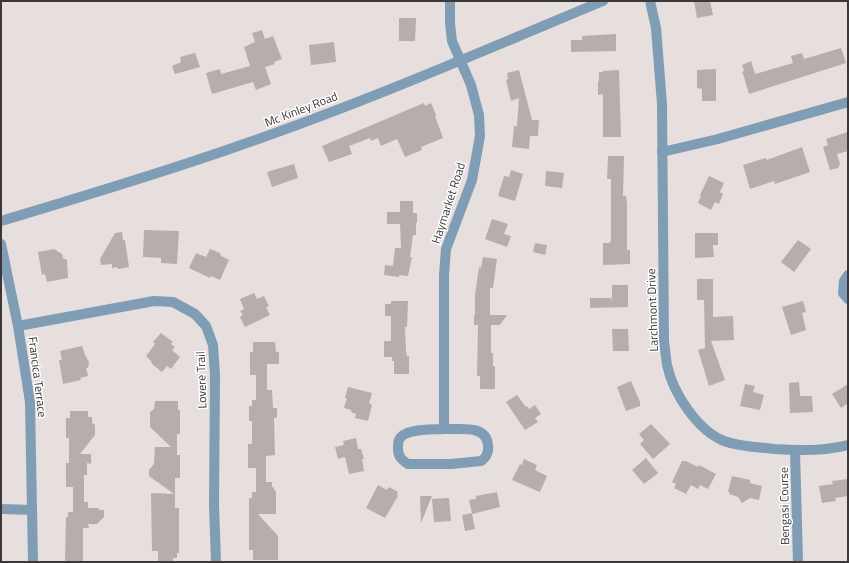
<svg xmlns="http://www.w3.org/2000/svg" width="849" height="563" viewBox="0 0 849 563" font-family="'Titillium Web',sans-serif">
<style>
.building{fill:#b6adad}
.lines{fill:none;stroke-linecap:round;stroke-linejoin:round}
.minor{stroke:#7f9db4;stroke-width:10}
.labels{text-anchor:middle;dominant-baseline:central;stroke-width:3;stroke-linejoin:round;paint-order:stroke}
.street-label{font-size:12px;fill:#3c3838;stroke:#fff}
</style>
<rect width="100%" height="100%" fill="#e7dede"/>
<g class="building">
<path d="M694 1H710L713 15 697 18Z"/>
<path d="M399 18H416L415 41H399Z"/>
<path d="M262 30 265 39 273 36 282 59 274 62 275 64 265 67 271 84 256 90 253 82 212 94 206 73 220 69 221 74 250 66 244 47 255 42 252 33Z"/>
<path d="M616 34V51L571 52V40H582V36Z"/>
<path d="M334 42 336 62 311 65 309 45Z"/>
<path d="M841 48 846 63 749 94 744 77 742 72 744 71 742 65 751 61 755 74 793 63 791 56 802 53 804 59Z"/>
<path d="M195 53 200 67 175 74 172 66 181 62 180 57Z"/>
<path d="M716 69V101H702V89L697 88V70Z"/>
<path d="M519 70 532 120H539L538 136H530L529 149 512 147 514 126H517L519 98 511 101 506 80 508 79 507 73Z"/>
<path d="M619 70 621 137H603V94L598 95V81H599V72H603V71Z"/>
<path d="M424 103 425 106 431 103 436 115 435 116 443 138 421 147 422 150 405 157 397 139 381 146 378 138 371 141 370 138 349 146 352 154 329 162 322 146Z"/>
<path d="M848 132V151L837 154 840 164 838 168 830 170 823 147 828 145 826 139Z"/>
<path d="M802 147 810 172 775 184 774 181 750 189 743 165 766 158 767 160Z"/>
<path d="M608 156H624L623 196H626L627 204V250H630V264L603 265V243H610V241H611V179H607Z"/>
<path d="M294 164 298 178 272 187 267 172Z"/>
<path d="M511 170 523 174 515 201 498 196 504 176 509 177Z"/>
<path d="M546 171 564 173 562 188 545 186Z"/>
<path d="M709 176 724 183 720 192 723 194 719 204 715 202 711 210 698 203 701 196 700 195Z"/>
<path d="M400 201H413V213H417V223H416V235H413L410 257H412L408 276 399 275V277L384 275 385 265 393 266 395 248H401L400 224H387V212H400Z"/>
<path d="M492 219 508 224 504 234 511 236 507 247 485 239Z"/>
<path d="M144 230 179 231 177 264 161 263V258L143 257Z"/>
<path d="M122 232 123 240H125L129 267 118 269 117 267 112 268V264L101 265 100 259 115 233Z"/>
<path d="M695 233H718V245H713L714 257 695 258Z"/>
<path d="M798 240 811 249 794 272 781 262Z"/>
<path d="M535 243 547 245 545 255 533 252Z"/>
<path d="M54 249 62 254 63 258 67 260 68 278 47 282 45 274 42 275 38 252Z"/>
<path d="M210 249 220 253 221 256 229 260 220 280 211 276 210 278 189 268 196 253 206 257Z"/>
<path d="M483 257 497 259 493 288H490V315H507L500 325H491V353H493V366H495V389H480V376H477L478 325H474V315H475V295L479 267 481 268Z"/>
<path d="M697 279H713V317L733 316 734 340 711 341 725 380 709 386 698 350 705 348 704 300H697Z"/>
<path d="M612 285H628V307L590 308V298H611L612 301Z"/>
<path d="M254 293 257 299 264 296 269 306 266 307 270 315 245 327 240 317 243 315 240 311 244 309 240 299Z"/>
<path d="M391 301H408L407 327H405L406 351 407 356H409V374H394V361H392V357H384V341H391V316H385V304H391Z"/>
<path d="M803 301 806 312 802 313 806 330 791 335 782 307Z"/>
<path d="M612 329H628L629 351H613Z"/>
<path d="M161 333 173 342 171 344 175 347 172 350 180 357 171 369 167 366 162 372 151 363 152 362 146 356 155 344 153 342Z"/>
<path d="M253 342H275L276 352H279V364H267V390H272L273 408H277V418H274L275 455 266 456V482H272V487H273L276 492V514H258L278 536V560H253V550H249V498H252V492H256V468H248V444H252V421H249V406H252V400H256V375H250V352H253Z"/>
<path d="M82 346 85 355 89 362 88 368H86L88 376 80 378 81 380 63 384 59 360H62L60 351Z"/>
<path d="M631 381 640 402V406L626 411 617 387Z"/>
<path d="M799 382 800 396H812L813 412 790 413 789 383Z"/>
<path d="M745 384 755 386 753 392 764 395 760 410 740 406Z"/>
<path d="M848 384V403L841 408 832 394Z"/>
<path d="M348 387 372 393 369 403 372 405 368 421 355 418 356 414 351 412V410L344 408 347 398H345Z"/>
<path d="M517 395 526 407 527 406 529 409 535 405 541 414 535 418 538 422 525 430 506 402Z"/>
<path d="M155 401H178V410H180V434H177V455H180V478H175V508H179V553H177V558H173V562H158V551H152L151 493 174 494 149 476V470L154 464 155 447H171L150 427V412L154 409Z"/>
<path d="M70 411H88V417H92V423L95 425V435L80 454H91V464L87 463V475H84V502H88V508H99V510H104V517L97 524H88L89 528H83V562H65L66 517H68V512H73V487H66V463H69V438H66V418H70Z"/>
<path d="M651 424 670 444 653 459 640 444 644 440 639 434Z"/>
<path d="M356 438 358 449H361L364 459H362L364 471 349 474 345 457 338 459 335 447 344 445 343 441Z"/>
<path d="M646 458 658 473 644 484 632 470Z"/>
<path d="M524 459 537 465 535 470 547 476 540 492 512 480 520 464 522 465Z"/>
<path d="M682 461H686L698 467 699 465 716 474 708 489 700 485 698 489 691 485 686 494 674 488 676 484 672 482Z"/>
<path d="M732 476 750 480V483L762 486 759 500 750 498 742 503 738 497 729 494 730 492H728Z"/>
<path d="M848 479V496L835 498 836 501 822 503 819 486 833 484 832 481Z"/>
<path d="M378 485 387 490 389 487 398 492 397 495 398 496 385 518 366 508Z"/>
<path d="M497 492 500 507 472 514 475 529 465 531 462 515 472 513 469 500 476 499V496Z"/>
<path d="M420 496H432L421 523Z"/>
<path d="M449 498 451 521 434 522 432 499Z"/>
</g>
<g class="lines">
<g class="minor">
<path d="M650 1 656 28 662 104 664 341C665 349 666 358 667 365 673 393 697 430 724 441 740 447 758 447 775 449 800 451 824 451 848 445"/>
<path d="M662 152 718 139 848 102"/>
<path d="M1 221C81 197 162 173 241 145 363 103 483 51 603 1"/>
<path d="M1 244 18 326 30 402 33 562"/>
<path d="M848 275 844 281 843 293 848 299"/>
<path d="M18 326 154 301 173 302 195 314 206 326 213 345 215 375 214 504 216 562"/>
<path d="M444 429V275L446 249 472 180 480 136 479 115 471 85 452 41 450 23V1"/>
<path d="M444 429C460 430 486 424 488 445 489 452 486 458 481 461L451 464H408C402 460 398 457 398 449 398 447 398 442 399 440 404 428 432 430 444 429Z"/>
<path d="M795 450 798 562"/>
<path d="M1 509 32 510"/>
</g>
</g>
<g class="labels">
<g class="street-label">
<text transform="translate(301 109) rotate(-21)">Mc Kinley Road</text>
<text transform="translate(448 203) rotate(-72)">Haymarket Road</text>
<text transform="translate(652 310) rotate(-92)">Larchmont Drive</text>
<text transform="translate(38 377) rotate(83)">Francica Terrace</text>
<text transform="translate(201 380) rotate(-92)">Lovere Trail</text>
<text transform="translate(784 506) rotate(-91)">Bengasi Course</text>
</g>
</g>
<rect width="849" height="563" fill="none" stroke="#3c3838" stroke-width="4"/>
</svg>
